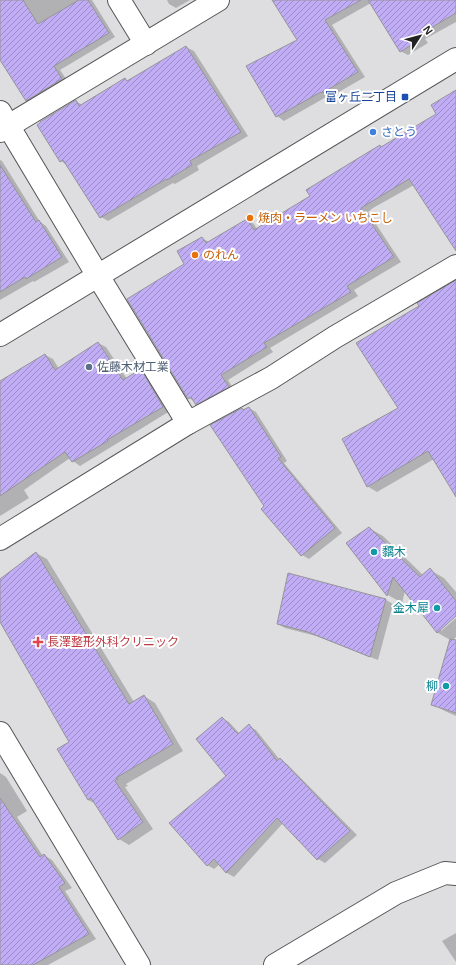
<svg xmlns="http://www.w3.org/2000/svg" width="456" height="965" viewBox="0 0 456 965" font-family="Helvetica,'Noto Sans JP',sans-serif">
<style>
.shadow{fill:#0003}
.building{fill:url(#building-hatch);stroke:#959597}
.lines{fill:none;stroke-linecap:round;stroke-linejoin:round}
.minor-casing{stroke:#565658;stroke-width:24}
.tertiary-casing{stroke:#565658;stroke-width:24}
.minor{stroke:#fff;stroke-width:22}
.tertiary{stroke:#fff;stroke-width:22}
.transit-dot{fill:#1a4fb4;stroke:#fff;stroke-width:1.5}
.shop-dot{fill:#3f7fe0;stroke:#fff;stroke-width:1.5}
.food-dot{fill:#e8710a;stroke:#fff;stroke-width:1.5}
.service-dot{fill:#5c6f8a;stroke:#fff;stroke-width:1.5}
.culture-dot{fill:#0f9aa8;stroke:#fff;stroke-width:1.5}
.health-dot{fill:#e0444e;stroke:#fff;stroke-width:1.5}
.labels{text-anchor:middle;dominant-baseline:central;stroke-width:4;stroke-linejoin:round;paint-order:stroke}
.transit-label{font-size:12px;fill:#164399;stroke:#fff;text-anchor:end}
.shop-label{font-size:12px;fill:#366cbe;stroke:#fff;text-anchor:start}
.food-label{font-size:12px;fill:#c56008;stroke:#fff;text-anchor:start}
.service-label{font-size:12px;fill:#4e5e75;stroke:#fff;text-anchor:start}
.culture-label{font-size:12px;fill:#0d838f;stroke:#fff;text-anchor:end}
.health-label{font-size:12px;fill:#be3a42;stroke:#fff;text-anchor:start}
</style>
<defs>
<pattern id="building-hatch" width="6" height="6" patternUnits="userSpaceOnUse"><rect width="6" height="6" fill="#c1adf5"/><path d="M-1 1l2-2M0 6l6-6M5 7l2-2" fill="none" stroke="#9c8cc6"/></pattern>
</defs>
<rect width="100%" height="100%" fill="#dedee0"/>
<g class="shadow">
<path d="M0 0H92L115 37 60 70 69 83 34 104 27 100 0 39Z"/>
<path d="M167 0H190L176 8 169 4Z"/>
<path d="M273 0H456V22L425 39 428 43 408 55 400 51 371 3 332 25 365 77 330 97 328 96 284 121 277 116 298 40Z"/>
<path d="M186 47 194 51 248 136 197 166 199 170 175 184 173 183 108 221 101 217 67 165 61 161 76 101 82 105 125 80 128 81Z"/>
<path d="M456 91V233L414 185 373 208 368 212 401 262 354 290 358 296 270 348 273 352 228 380 235 391 204 408 189 398 186 265 202 238 209 242 247 220 254 224 257 229 311 196 382 148 438 114Z"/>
<path d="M0 160 2 161 40 222 46 226 69 262 34 282 33 281 0 300Z"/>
<path d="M456 282V482L434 459 377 492 367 486 400 408 420 306Z"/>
<path d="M98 343 106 347 127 379 141 371 148 375 170 411 80 466 73 461 70 458 24 490 29 498 0 516V385L45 355 53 359 59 369Z"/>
<path d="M249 408 256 412 287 461 284 463 342 533 309 559 302 555 242 409 244 410Z"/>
<path d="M369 528 383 536 423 575 430 570 444 578 456 592V615L441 629V631L456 618V637L452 641 438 633 405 591 402 603 388 595 347 544Z"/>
<path d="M36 553 47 559 134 702 144 696 155 703 183 751 126 784 128 786 125 787 153 829 129 845 119 839 96 804 88 800 70 743 0 620V580Z"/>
<path d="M288 574 386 600 393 604 378 660 316 636 285 628 278 624Z"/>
<path d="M456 668V716L447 712 432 704Z"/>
<path d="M222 718 229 722 240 734 249 726 256 730 280 760 287 764 357 835 325 863 318 859 283 823 234 877 227 873 220 864 214 869 207 865 227 777Z"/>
<path d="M0 773 6 777 27 811 17 817 43 856 44 855 52 860 72 888 65 891 96 939 48 965H5L0 956Z"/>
<path d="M456 933V962L442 941Z"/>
</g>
<g class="building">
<path d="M0 0H23L38 24 79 0H88L109 33 54 66 62 79 26 101 0 60Z"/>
<path d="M272 0H361L325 20 358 72 322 93 321 92 276 117 246 66 297 40Z"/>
<path d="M368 0H456V13L419 35 421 39 400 52Z"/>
<path d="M186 46 241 132 190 161 192 165 167 180 166 179 100 218 63 160 60 162 37 125 40 123V122L76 100 79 106 125 78 127 81Z"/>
<path d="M456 90V251L409 179 361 208 394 257 347 286 351 292 264 343 267 347 221 375 229 387 196 405 191 397 188 399 127 299 184 264 177 251 202 237 206 243 247 219 254 230 310 196 306 190 380 145 381 147 436 114 431 105Z"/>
<path d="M0 165 36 222 39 220 62 257 26 279 25 277 0 292Z"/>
<path d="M456 280V497L428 451 367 487 342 439 398 408 356 343 419 306 417 303Z"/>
<path d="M98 342 123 380 141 369 163 407 107 440 108 441 72 462 65 452 0 496V381L45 354 55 370Z"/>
<path d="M249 407 281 457 278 458 335 528 301 556 261 509 264 506 210 425 242 408 243 410Z"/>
<path d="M369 527 420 577 430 568 456 601V616L437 633 393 577 387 596 346 543Z"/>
<path d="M36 552 129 704 144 695 173 744 116 778 118 779 115 781 143 822 118 840 91 798 88 800 57 749 69 742 0 622V579Z"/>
<path d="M288 573 386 599 370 657 308 632 277 624Z"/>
<path d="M450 639 456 640V713L431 705Z"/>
<path d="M222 717 238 734 249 724 277 761 280 758 350 831 317 860 277 818 226 873 214 859 207 866 169 823 226 776 196 739Z"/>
<path d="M0 798 40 857 44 854 65 883 59 887 89 934 33 965H0Z"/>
</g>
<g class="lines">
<defs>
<g id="minor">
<path d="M119 0 146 44"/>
<path d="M0 112 98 276 188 423"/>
<path d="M0 131 218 0"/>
<path d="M0 539 188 423 271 378 335 337 456 266"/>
<path d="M0 733 139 965"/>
<path d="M275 965 396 893 445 873 456 874"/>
</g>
<path id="tertiary" d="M0 335 456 59"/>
</defs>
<use href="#minor" class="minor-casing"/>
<use href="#tertiary" class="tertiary-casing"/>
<use href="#minor" class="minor"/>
<use href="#tertiary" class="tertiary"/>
</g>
<rect class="transit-dot" x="401" y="93" width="8" height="8" rx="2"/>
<circle class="shop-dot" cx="373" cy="132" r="4"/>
<g class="food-dot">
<circle cx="250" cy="218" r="4"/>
<circle cx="195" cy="255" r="4"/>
</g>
<circle class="service-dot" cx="89" cy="367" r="4"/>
<g class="culture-dot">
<circle cx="374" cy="552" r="4"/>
<circle cx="437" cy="608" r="4"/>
<circle cx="446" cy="686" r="4"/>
</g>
<path class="health-dot" d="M36 636h4v4h4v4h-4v4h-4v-4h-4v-4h4z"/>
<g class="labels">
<g class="transit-label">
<text x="397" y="97">富ヶ丘二丁目</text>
</g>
<g class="shop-label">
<text x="381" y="132">さとう</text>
</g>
<g class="food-label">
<text x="258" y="218">焼肉・ラーメン いちこし</text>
<text x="203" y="255">のれん</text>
</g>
<g class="service-label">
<text x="97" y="367">佐藤木材工業</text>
</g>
<g class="culture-label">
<text x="382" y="552" text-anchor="start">黐木</text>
<text x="429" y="608">金木犀</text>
<text x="438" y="686">柳</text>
</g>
<g class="health-label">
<text x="47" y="642">長澤整形外科クリニック</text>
</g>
</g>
<g transform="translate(420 36) rotate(54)" stroke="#ffffff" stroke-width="3" paint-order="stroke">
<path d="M0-3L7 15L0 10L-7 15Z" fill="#222223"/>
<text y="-6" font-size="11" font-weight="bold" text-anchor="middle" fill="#222223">N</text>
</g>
</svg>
